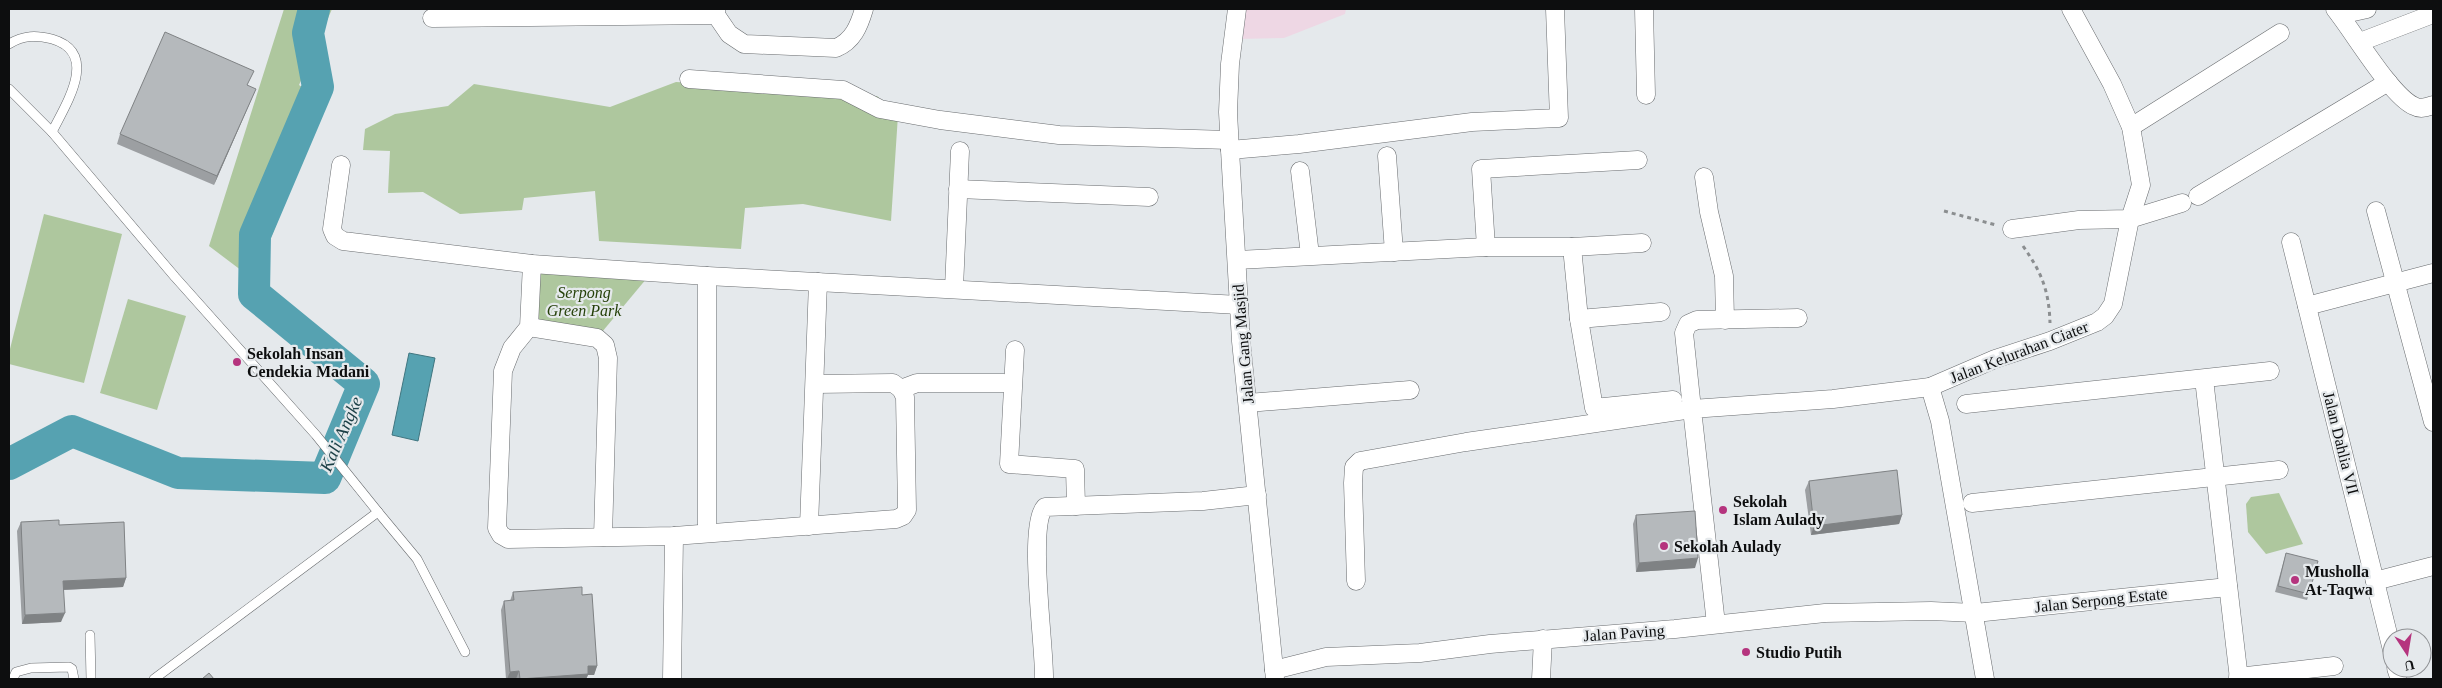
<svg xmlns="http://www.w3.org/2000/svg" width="2442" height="688" viewBox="0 0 2442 688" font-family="'Times New Roman',serif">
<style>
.industrial{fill:#eed7e4}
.green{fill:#aec79e}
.water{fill:#56a2b1;stroke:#407680}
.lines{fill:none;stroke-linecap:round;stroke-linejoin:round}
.river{stroke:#56a2b1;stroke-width:32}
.lane-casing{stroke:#696c6f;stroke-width:10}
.street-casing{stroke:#696c6f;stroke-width:19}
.path{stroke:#8b8e90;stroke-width:3;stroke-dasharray:4 4;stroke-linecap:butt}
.lane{stroke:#fff;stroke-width:9}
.street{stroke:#fff;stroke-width:18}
.wall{fill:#9c9fa2}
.shaded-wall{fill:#7f8284}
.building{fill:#b5b9bc;stroke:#7f8284}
.poi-dot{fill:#b5347e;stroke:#e5e9ec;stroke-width:2}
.labels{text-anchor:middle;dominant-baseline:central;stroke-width:4.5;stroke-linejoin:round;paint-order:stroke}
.park-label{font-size:16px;font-style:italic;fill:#254009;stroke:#e5e9ec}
.street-label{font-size:16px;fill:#0d0e0f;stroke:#e5e9ec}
.poi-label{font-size:16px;font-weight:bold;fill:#0d0e0f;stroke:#e5e9ec;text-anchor:start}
.water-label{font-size:18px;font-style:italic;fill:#1b3f46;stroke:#e5e9ec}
</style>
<rect width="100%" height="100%" fill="#e5e9ec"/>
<path class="industrial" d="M1238 9H1346L1345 14 1284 38 1237 39Z"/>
<g class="green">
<path d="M284 9H332L299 85 325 103 254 280 209 246Z"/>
<path d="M676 82 848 91 863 99 877 96 898 115 891 221 803 204 745 208 741 249 599 241 595 191 524 198 522 210 460 214 423 192 388 193 390 151 363 150 365 129 395 114 448 106 474 84 610 107Z"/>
<path d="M44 214 122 234 84 383 9 364V353Z"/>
<path d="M532 264 652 272 597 338 529 327Z"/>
<path d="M128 299 186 316 157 410 100 393Z"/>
<path d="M2279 493 2303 544 2266 554 2248 532 2246 504 2251 497Z"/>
</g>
<path class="water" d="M409 353 435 358 418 441 392 435Z"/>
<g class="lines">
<path class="river" d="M9 464 72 431 178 473 325 478 364 384 254 294 255 235 318 87 308 33 314 9"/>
<defs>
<g id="lane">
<path d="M9 44C24 35 36 35 52 39 100 53 66 104 52 132"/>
<path d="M9 89 52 132 175 277 316 435 378 512 154 679"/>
<path d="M378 512 417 559 465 652"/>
<path d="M90 635 91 679"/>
<path d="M13 679 16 672 31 668 69 667 72 669 74 679"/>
</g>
<g id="street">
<path d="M716 9V15L729 34 744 44 836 48C853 41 859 26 864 9"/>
<path d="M1237 9 1230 64 1228 112 1230 150 1241 341 1275 679"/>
<path d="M1644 9 1646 95"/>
<path d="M2335 9C2353 31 2391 96 2414 106 2421 110 2427 107 2433 105"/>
<path d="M2340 15 2367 9"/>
<path d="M432 18 716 15"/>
<path d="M2360 42 2433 14"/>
<path d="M689 79 843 90 880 109 940 120 1059 135 1229 140"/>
<path d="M2131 127 2280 33"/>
<path d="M1230 150 1299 144 1472 122 1559 118 1555 9"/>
<path d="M1387 156 1394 252"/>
<path d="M341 165 332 229 335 236 343 241 532 264 707 276 1239 305"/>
<path d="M1300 171 1310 255"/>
<path d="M1704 177 1709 212 1724 276 1725 320"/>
<path d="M958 189 1149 197"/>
<path d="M2198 196 2388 82"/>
<path d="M2376 211 2433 422"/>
<path d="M2012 229 2079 220 2130 219 2182 203"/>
<path d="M2291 242 2392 650"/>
<path d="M1486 247 1481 169 1638 160"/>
<path d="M1572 247 1579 319 1594 408 1673 400"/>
<path d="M1237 260 1486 247H1572L1642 243"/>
<path d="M532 264 529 327 512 348 503 371 497 528 501 535 508 539 674 536 896 519 903 516 907 510 905 397 901 389 893 383 815 384"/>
<path d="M954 288 960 151"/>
<path d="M2307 306 2433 273"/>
<path d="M1579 319 1661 312"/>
<path d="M529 327 597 338 605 345 608 358 603 537"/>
<path d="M1015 350 1009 464 1075 469 1076 506"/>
<path d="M2204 379 2239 679"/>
<path d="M901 389 917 383H1004"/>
<path d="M1248 403 1410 390"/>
<path d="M1966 404 2270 371"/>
<path d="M1972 503 2279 470"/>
<path d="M809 526 818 282"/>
<path d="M707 532V276"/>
<path d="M1356 581 1353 483 1354 467 1360 461 1466 442 1692 409 1684 333 1688 324 1697 320 1798 318"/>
<path d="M2375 581 2433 566"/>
<path d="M1716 624 1692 409 1833 399 1930 387"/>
<path d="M2396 668 2398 674"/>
<path d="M1274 670 1326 657 1420 653 1490 644 1675 629 1825 613 1931 611 1975 613 2228 587"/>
<path d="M2238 677 2334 666"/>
<path d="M672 679 674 536"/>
<path d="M1044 679C1045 648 1027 525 1045 507L1203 501 1257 495"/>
<path d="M1541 679 1543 639"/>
<path d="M1985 679 1940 421 1930 387 1995 359 2050 341 2097 322 2105 316 2113 304 2130 219 2141 185 2131 127 2112 84 2071 9"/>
</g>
</defs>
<use href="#lane" class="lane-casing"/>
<use href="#street" class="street-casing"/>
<g class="path">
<path d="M1944 211 1996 225"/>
<path d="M2023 246C2042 273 2049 291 2050 323"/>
</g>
<use href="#lane" class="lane"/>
<use href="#street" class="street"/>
</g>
<g class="wall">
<path d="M248 85 252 98 214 185 117 144 120 134Z"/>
<path d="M1809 481 1902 515 1899 524 1811 535 1805 490Z"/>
<path d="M1636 515 1695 568 1636 572 1633 524Z"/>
<path d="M21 522 59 525 126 578 123 587 63 590 61 622 22 624 17 531Z"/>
<path d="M2286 553 2309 594 2307 600 2275 592Z"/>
<path d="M513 592 582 595 597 666 594 675H588L586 679H506L501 610 504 601H510Z"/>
</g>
<g class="shaded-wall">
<path d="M256 89 252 98 214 185 217 176Z"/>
<path d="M1902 515 1899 524 1811 535 1814 526Z"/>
<path d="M1698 558 1695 568 1636 572 1639 563Z"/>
<path d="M126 578 123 587 60 590 63 581Z"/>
<path d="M65 613 61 622 22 624 25 615Z"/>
<path d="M588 666H597L594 675H588L586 679H520Z"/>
<path d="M519 671 516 679H507L510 672Z"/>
</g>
<g class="building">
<path d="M165 32 254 71 247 85 256 89 217 176 120 134Z"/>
<path d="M1897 470 1902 515 1814 526 1809 481Z"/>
<path d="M1695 511 1698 558 1639 563 1636 515Z"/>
<path d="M59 520V525L124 522 126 578 63 581 65 613 25 615 21 522Z"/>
<path d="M2286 553 2318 561 2309 594 2278 586Z"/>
<path d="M582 587V595L592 594 597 666H588V674L520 679 519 671 510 672 504 601 514 600 513 592Z"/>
<path d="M209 673 214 679H202Z"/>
</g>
<g class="poi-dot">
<circle cx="237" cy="362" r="5"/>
<circle cx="1723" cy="510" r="5"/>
<circle cx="1664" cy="546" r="5"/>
<circle cx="2295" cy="580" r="5"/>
<circle cx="1746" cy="652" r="5"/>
</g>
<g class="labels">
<g class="park-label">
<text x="584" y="292">Serpong<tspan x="584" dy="18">Green Park</tspan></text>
</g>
<g class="street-label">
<text transform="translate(1243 344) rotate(-95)">Jalan Gang Masjid</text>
<text transform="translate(2019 352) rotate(-21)">Jalan Kelurahan Ciater</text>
<text transform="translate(2341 443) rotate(76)">Jalan Dahlia VII</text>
<text transform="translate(2101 600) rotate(-6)">Jalan Serpong Estate</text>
<text transform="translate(1624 633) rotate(-4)">Jalan Paving</text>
</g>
<g class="poi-label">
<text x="247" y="353">Sekolah Insan<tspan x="247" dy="18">Cendekia Madani</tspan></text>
<text x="1733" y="501">Sekolah<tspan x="1733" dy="18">Islam Aulady</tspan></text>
<text x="1674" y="546">Sekolah Aulady</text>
<text x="2305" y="571">Musholla<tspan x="2305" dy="18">At-Taqwa</tspan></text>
<text x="1756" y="652">Studio Putih</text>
</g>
<g class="water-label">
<text transform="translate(341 434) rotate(-66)">Kali Angke</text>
</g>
</g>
<rect width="2442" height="688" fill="none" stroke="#0d0e0f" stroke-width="20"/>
<g transform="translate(2407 653) rotate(168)"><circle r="24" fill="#e5e9ec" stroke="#8f9194"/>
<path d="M0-4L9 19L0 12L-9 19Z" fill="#b5347e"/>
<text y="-8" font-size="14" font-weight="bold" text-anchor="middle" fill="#0d0e0f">U</text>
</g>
</svg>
